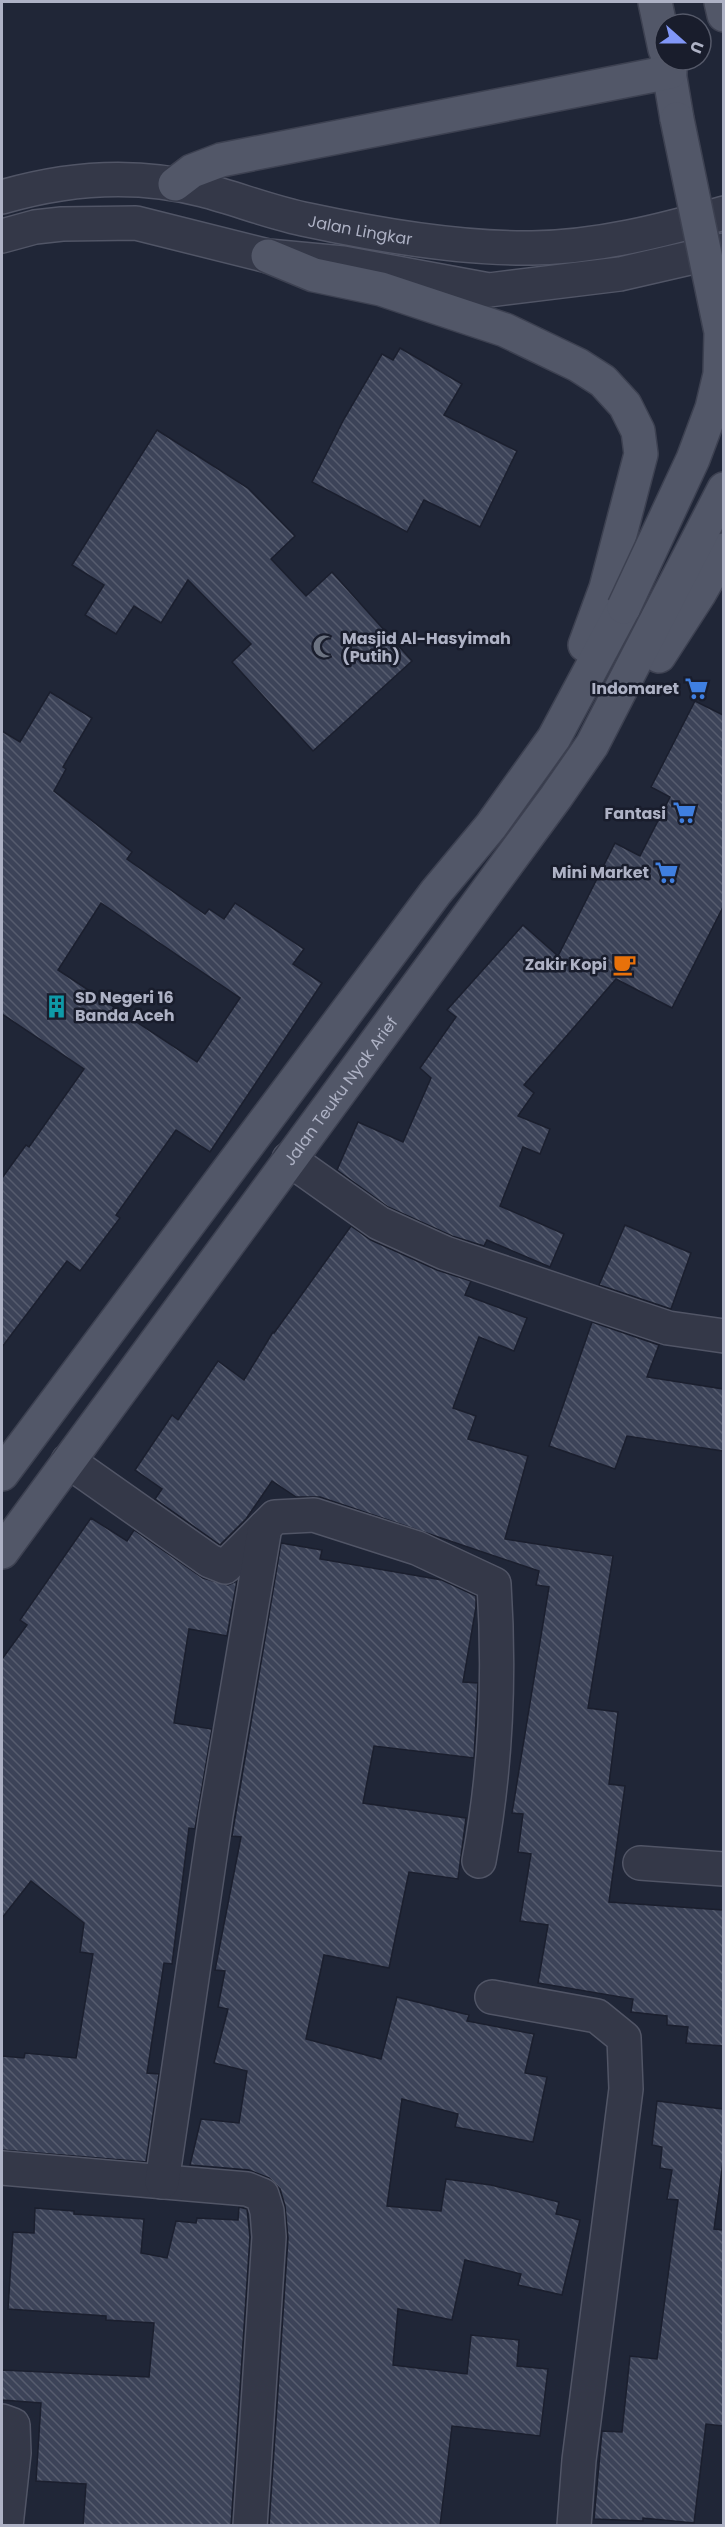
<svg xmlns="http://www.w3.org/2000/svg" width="725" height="2527" viewBox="0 0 725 2527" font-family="Poppins,sans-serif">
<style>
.building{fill:url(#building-back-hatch);stroke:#1b1f2e;stroke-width:1.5;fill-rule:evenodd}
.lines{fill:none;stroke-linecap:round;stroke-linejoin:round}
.minor-casing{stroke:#515566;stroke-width:36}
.major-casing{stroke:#3d4151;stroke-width:36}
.minor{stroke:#343848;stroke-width:33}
.major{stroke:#525768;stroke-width:33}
.major-bridge-casing{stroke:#3d4151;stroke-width:36;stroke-linecap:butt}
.major-bridge{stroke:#525768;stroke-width:33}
.labels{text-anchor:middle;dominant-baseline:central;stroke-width:5;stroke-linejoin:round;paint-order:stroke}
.street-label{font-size:16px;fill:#aeb2c5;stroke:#191d2c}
.poi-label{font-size:16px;font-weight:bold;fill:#aeb2c5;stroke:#191d2c;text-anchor:end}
</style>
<defs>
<pattern id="building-back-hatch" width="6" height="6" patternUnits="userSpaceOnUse" patternTransform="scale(1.5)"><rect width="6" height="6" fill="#3c4358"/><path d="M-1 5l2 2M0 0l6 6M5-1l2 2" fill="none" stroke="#565c6e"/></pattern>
</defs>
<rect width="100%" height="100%" fill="#202637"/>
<g class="building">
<path d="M400 348 462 384 444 415 517 451 480 527 424 500 407 532 312 482 344 419 382 354 393 360Z"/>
<path d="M157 430 248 488 295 536 271 559 306 596 332 572 412 661 313 751 232 662 251 644 188 580 161 623 134 606 116 634 85 615 104 585 72 565Z"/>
<path d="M50 692 92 718 63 767 66 769 54 791 132 852 127 859 205 914 209 909 224 919 235 903 304 949 293 964 322 983 210 1152 176 1130 116 1215 120 1218 80 1271 67 1261 2 1347V1178L26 1145 29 1147 84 1069 2 1014V731L20 742ZM101 903 240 998 197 1062 58 970Z"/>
<path d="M695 701 723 715V907L672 1008 616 979 524 1085 534 1093 518 1116 550 1129 540 1154 523 1147 500 1206 564 1234 550 1267 487 1240 484 1246 452 1236 388 1207 337 1170 358 1122 403 1142 431 1078 420 1068 456 1017 447 1010 523 925 558 956 615 843 640 856 670 797 651 787Z"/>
<path d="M625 1225 691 1253 671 1309 599 1285Z"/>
<path d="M351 1226 371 1240 437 1270 471 1281 465 1295 527 1318 514 1351 479 1337 453 1408 476 1416 468 1439 528 1456 505 1539 613 1556 588 1708 618 1712 609 1784 625 1786 609 1902 723 1910V2046L686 2043 688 2027 667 2025V2016L631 2012 633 1999 538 1983 548 1925 520 1921 531 1854 518 1852 523 1814 512 1813 549 1587 536 1585 539 1571 320 1497H296L272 1481 246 1519 220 1545 155 1499 162 1489 135 1470 172 1415 178 1420 218 1361 244 1380 273 1332 274 1333Z"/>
<path d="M592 1322 659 1345 647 1377 723 1389V1451L627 1436 615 1469 549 1446Z"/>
<path d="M91 1518 127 1541 134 1530 203 1578 228 1585 237 1581 227 1636 189 1629 174 1723 212 1729 195 1829 189 1828 172 1964 164 1963 147 2073 159 2074 146 2162 2 2150V2056L24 2058 25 2053 76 2058 93 1954 80 1952 84 1923 31 1881 2 1918V1659L27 1625 20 1620Z"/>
<path d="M281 1543 322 1550 320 1559 442 1580 476 1596V1607L463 1682 478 1683 474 1758 374 1746 363 1803 466 1818 458 1879 409 1872 389 1968 324 1955 306 2039 381 2059 397 1997 469 2015 467 2021 534 2034 525 2073 547 2077 533 2142 455 2127 458 2114 402 2099 387 2206 441 2211 446 2179 491 2185 559 2202 556 2214 580 2220 562 2295 518 2285 521 2274 465 2260 452 2320 398 2309 393 2365 467 2374 471 2335 519 2340 517 2366 548 2369 540 2436 452 2426 440 2526H269L288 2238 285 2206 280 2189 269 2178 249 2170 190 2165 201 2119 239 2123 247 2071 214 2063 228 2009 218 2007 225 1971 215 1970 241 1837 232 1836Z"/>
<path d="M657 2101 723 2109V2162L714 2229 723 2230V2426L706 2424 694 2523 643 2518V2521L594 2519 602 2431 622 2432 630 2356 657 2359 678 2200 667 2199 672 2170 660 2168 662 2147 652 2145Z"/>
<path d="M239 2207 247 2209 250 2237 231 2526H83L86 2484 36 2481 41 2403 2 2400V2370L149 2377 154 2323 106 2320V2316L8 2309 13 2232 34 2233 35 2208 74 2211V2214L144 2219 141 2253 167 2258 176 2221 196 2223 197 2218 238 2220Z"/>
</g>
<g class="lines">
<defs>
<g id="minor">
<path id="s1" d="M2 197C67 178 136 173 203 190 238 199 272 213 308 220 378 235 460 249 532 248 598 247 661 231 724 213"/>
<path d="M2 236 35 227 62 224 136 223 268 256 343 263 489 290 620 274 724 250"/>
<path d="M289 1159 379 1223 445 1253 668 1328 724 1336"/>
<path d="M68 1461 210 1561 225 1567 265 1527"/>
<path d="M640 1863 724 1869"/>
<path d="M492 1997 597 2016 624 2038 626 2089 579 2460 574 2526"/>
<path d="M2 2168 247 2189 262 2195 267 2211 269 2237 250 2526"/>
<path d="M162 2182 216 1815 265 1527 275 1517 314 1515 417 1548 494 1584C500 1677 496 1770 479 1861"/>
<path d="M2 2421 13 2425 14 2453 6 2526"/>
</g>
<g id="major">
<path d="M655 2 665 49"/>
<path d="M721 2 724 15"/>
<path d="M667 60 677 119"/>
<path d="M175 184 192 171 221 160 670 72"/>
<path d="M268 256 314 275 381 289 505 330 578 365 603 381 625 405 638 431 641 454 606 588 585 645"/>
<path d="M659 656 699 594 724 550"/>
<path d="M2 1474 436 892 491 826 554 738 624 607"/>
<path id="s2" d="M2 1552 556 797 592 745 724 489"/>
</g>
</defs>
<use href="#minor" class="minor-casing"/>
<use href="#major" class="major-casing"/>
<use href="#minor" class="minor"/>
<use href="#major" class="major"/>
<defs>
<path id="major-bridge" d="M624 607 693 459 712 408 720 374 721 332 677 119"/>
</defs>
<use href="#major-bridge" class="major-bridge-casing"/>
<use href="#major-bridge" class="major-bridge"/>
</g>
<defs>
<symbol id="mosque-bare" viewBox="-9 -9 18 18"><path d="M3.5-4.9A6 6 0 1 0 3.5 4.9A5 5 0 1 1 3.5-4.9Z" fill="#6b7280" stroke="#191d2c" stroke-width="2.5" paint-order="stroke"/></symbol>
<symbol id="supermarket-bare" viewBox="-9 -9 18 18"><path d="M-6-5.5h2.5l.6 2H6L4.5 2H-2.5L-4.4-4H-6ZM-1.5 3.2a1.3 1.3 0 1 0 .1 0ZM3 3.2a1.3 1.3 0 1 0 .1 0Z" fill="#3f7fe0" stroke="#191d2c" stroke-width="2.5" paint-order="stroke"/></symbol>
<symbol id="cafe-bare" viewBox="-9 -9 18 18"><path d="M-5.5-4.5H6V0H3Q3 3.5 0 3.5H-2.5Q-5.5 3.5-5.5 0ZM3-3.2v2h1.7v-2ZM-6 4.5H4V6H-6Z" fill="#e8710a" stroke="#191d2c" stroke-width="2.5" paint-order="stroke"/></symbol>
<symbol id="building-bare" viewBox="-9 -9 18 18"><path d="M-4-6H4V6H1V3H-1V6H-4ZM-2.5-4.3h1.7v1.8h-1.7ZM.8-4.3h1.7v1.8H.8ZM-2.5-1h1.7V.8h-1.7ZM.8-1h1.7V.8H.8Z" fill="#0f9aa8" stroke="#191d2c" stroke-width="2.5" paint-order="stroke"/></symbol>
</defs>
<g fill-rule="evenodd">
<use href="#mosque-bare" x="308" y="630" width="33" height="33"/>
<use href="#supermarket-bare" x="680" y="672" width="33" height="33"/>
<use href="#supermarket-bare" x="668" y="796" width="33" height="33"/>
<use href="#supermarket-bare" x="650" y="856" width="33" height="33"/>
<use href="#cafe-bare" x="608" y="948" width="33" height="33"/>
<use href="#building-bare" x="40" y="990" width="33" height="33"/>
</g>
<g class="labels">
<g class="street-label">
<text stroke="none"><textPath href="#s1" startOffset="366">Jalan Lingkar</textPath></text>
<text stroke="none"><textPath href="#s2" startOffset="572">Jalan Teuku Nyak Arief</textPath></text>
</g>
<g class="poi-label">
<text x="342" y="638" text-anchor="start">Masjid Al-Hasyimah<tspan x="342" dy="18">(Putih)</tspan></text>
<text x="679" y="688">Indomaret</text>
<text x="666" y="813">Fantasi</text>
<text x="649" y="872">Mini Market</text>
<text x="607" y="964">Zakir Kopi</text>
<text x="75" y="997" text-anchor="start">SD Negeri 16<tspan x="75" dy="18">Banda Aceh</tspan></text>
</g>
</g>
<rect width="725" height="2527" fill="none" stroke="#aeb2c5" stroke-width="6"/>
<g transform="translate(683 42) rotate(111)"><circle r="28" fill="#191d2c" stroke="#555969" stroke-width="1.5"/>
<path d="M0-4.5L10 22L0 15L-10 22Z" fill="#8197f7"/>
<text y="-9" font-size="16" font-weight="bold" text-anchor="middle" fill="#aeb2c5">U</text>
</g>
</svg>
